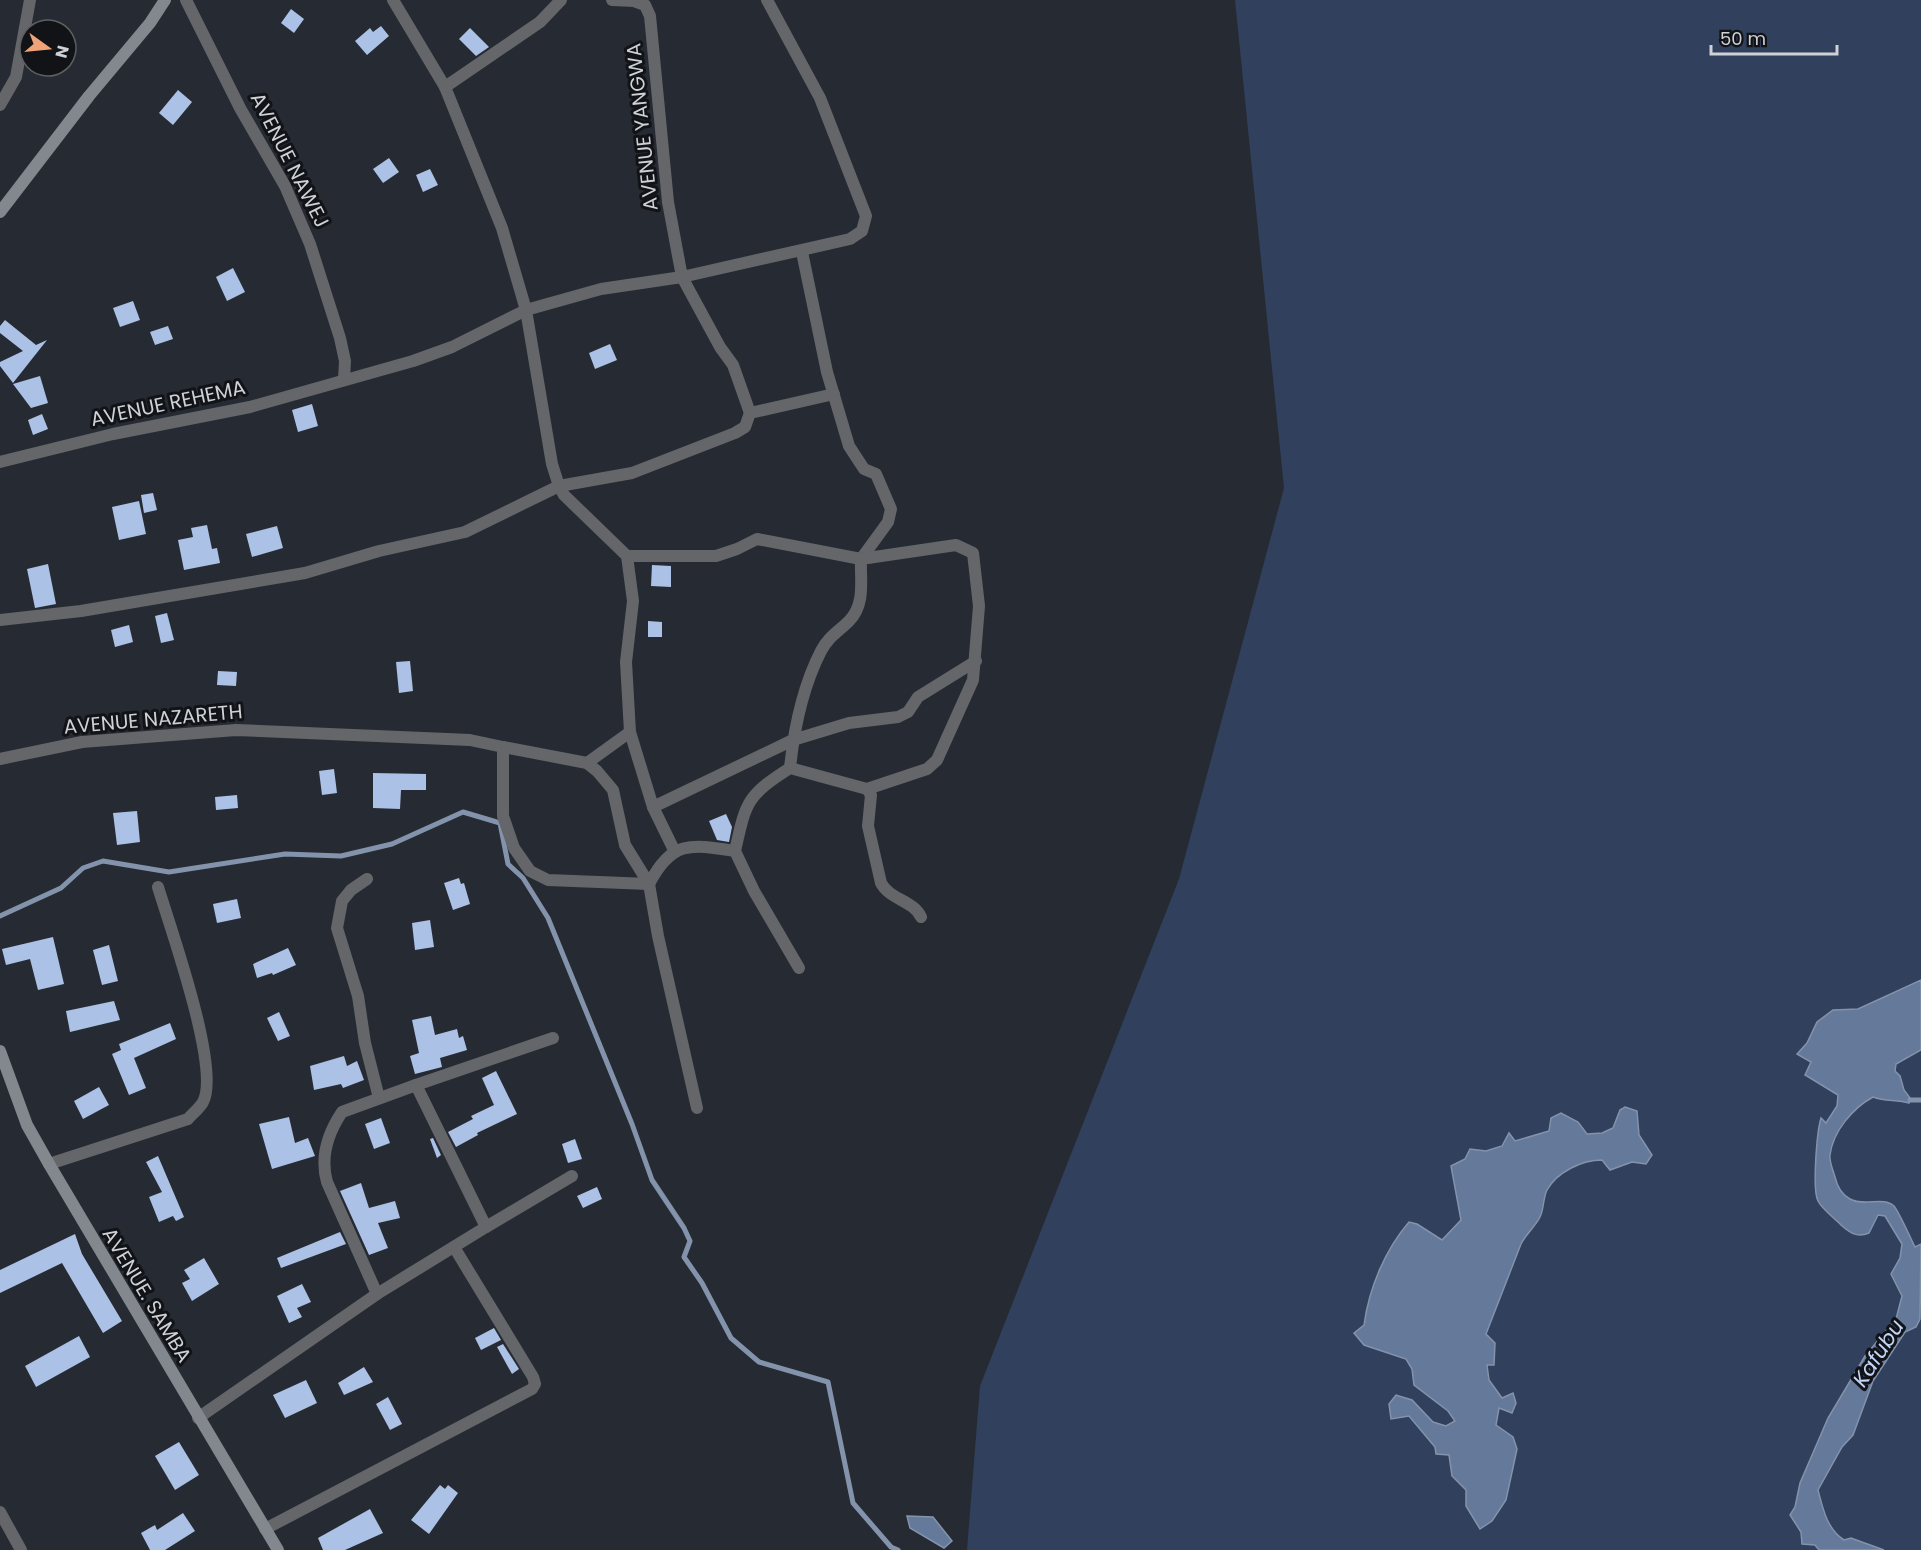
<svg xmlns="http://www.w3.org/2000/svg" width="1921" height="1550" viewBox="0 0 1921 1550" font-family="Poppins,sans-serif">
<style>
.green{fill:#30405d}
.water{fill:#65799a;stroke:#8493ac;stroke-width:1.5}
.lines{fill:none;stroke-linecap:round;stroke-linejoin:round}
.stream{stroke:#8493ac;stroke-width:5}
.building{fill:#acc1e6}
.street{stroke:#64666a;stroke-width:12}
.secondary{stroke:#83878e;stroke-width:12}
.labels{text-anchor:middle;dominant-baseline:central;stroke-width:6;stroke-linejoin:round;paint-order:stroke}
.street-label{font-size:20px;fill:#ced1d6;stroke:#111317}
.water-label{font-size:21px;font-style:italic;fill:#c2d6f8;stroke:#111317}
</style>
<rect width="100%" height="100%" fill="#262b33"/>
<path class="green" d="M1235 0H1921V1550H967L980 1386 1179 879 1284 488Z"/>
<g class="water">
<path d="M1921 980V1050L1896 1064 1895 1071 1900 1076 1904 1090 1910 1098 1909 1103C1896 1099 1886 1102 1873 1097 1853 1108 1833 1131 1830 1155 1829 1161 1833 1170 1835 1177 1837 1186 1841 1194 1850 1199 1864 1207 1883 1196 1894 1206 1898 1210 1911 1239 1915 1247L1921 1244 1920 1319 1916 1327 1905 1332 1873 1381 1853 1435 1842 1447 1818 1490C1823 1509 1827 1529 1844 1540L1851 1538 1884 1550H1819L1815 1545 1802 1544 1801 1532 1790 1515 1795 1507 1800 1483 1828 1418 1865 1356 1896 1319 1902 1296 1891 1274 1900 1258 1902 1244 1885 1216 1878 1215 1869 1233C1857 1238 1850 1233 1841 1225 1834 1218 1822 1209 1818 1201 1812 1189 1817 1131 1821 1118L1826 1123 1837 1106 1838 1095 1805 1075 1811 1062 1797 1054 1807 1043 1817 1022 1833 1010 1858 1009Z"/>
<path d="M1625 1107 1637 1111 1639 1135 1652 1155 1646 1164 1632 1162 1610 1170 1602 1160C1582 1160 1557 1172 1547 1190 1543 1198 1544 1209 1540 1217 1535 1227 1526 1234 1521 1244L1486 1334 1495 1343 1494 1365H1487L1489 1380 1502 1398 1513 1393 1516 1403 1512 1413 1499 1408 1496 1425 1513 1437 1517 1449 1506 1500 1492 1521 1480 1529 1466 1506V1490L1452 1476 1449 1455 1436 1454 1435 1447 1409 1416 1391 1419 1389 1404 1396 1395 1412 1400 1433 1422 1446 1426 1455 1421 1448 1411 1414 1385 1412 1369 1406 1359 1364 1345 1354 1333 1364 1325C1369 1288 1385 1250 1409 1222L1417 1224 1442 1240 1461 1220 1451 1166 1465 1159 1470 1149 1486 1151 1502 1146 1509 1133 1515 1141 1549 1131 1551 1118 1561 1113 1578 1122 1587 1134 1602 1133 1613 1128 1620 1110Z"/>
<path d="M907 1516 933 1517 952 1541 944 1548 910 1528Z"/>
</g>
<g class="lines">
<g class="stream">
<path d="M0 916 61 888 83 868 103 861 169 872 285 854 341 856 392 844 463 812 500 823 508 864 523 878 548 918 632 1124 652 1180 684 1228 690 1241 684 1257 702 1283 731 1338 759 1362 828 1382 853 1503 891 1547 898 1550"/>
<path d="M1910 1100H1921"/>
</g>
</g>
<g class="building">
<path d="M291 9 304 19 294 33 281 23Z"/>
<path d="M381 26 389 36 367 55 355 41 370 28 373 32Z"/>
<path d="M470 28 489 47 476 56 459 39Z"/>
<path d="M178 90 192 102 173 125 159 113Z"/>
<path d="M389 158 399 172 383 183 373 169Z"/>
<path d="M430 169 438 185 423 192 416 175Z"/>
<path d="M233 268 245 292 227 301 216 277Z"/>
<path d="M133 301 140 320 120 327 113 308Z"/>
<path d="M5 320 36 345 47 340 13 383 0 366V362L23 351 0 333V326Z"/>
<path d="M168 326 173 339 155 345 150 332Z"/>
<path d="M610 344 617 360 595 369 589 353Z"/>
<path d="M40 376 48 403 31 408 13 384Z"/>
<path d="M312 404 318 426 298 432 292 410Z"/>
<path d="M42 414 48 429 33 435 28 420Z"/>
<path d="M153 493 157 510 144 513 141 495Z"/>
<path d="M139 501 146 534 119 540 112 507Z"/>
<path d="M207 525 212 549 217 548 220 563 184 570 178 540 193 537 191 528Z"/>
<path d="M277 526 283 548 252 557 246 534Z"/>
<path d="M48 564 56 604 35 608 27 569Z"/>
<path d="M652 565 671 566V587L651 586Z"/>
<path d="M167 613 174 640 161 643 155 616Z"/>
<path d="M648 621 662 622V637H648Z"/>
<path d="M129 625 133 642 115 647 111 630Z"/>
<path d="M410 661 413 691 399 693 396 662Z"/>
<path d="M218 671 237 672 236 686 217 685Z"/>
<path d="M334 769 337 793 322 795 319 771Z"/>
<path d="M373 773 426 774V790H401L400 809 373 808Z"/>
<path d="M237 795 238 808 216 810 215 797Z"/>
<path d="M137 811 140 842 117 845 113 813Z"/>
<path d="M726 814 732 827 729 842 717 840 709 821Z"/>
<path d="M459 878 461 884 464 883 470 904 453 910 444 883Z"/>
<path d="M237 899 241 918 217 923 213 904Z"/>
<path d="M430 920 434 947 415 950 412 923Z"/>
<path d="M53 937 64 984 38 990 30 959 6 965 2 949Z"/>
<path d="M109 945 118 981 102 985 93 950Z"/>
<path d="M288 948 296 965 273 975 272 973 257 978 253 964Z"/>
<path d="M114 1001 120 1020 70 1032 66 1011Z"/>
<path d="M279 1012 290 1036 278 1041 267 1018Z"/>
<path d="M431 1016 435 1035 457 1029 459 1038 463 1036 467 1050 440 1058 442 1067 415 1074 410 1056 419 1053 412 1020Z"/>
<path d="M170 1023 176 1039 134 1058 146 1088 129 1095 112 1054 121 1050 119 1044Z"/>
<path d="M344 1056 347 1066 357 1061 364 1080 343 1088 341 1084 314 1090 310 1066Z"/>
<path d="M496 1071 517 1114 477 1133 478 1135 456 1147 448 1132 473 1119 471 1116 494 1105 482 1078Z"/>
<path d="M99 1087 109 1105 83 1119 74 1101Z"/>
<path d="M289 1117 295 1143 308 1138 315 1156 272 1169 259 1124Z"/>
<path d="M381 1118 390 1143 374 1149 365 1124Z"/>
<path d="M433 1138 441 1155 437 1158 430 1139Z"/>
<path d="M575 1139 582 1159 568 1163 562 1144Z"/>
<path d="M158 1156 184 1217 176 1221 173 1216 159 1222 149 1197 162 1192 146 1162Z"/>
<path d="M361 1183 369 1208 395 1201 400 1218 378 1223 388 1248 369 1255 340 1191Z"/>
<path d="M597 1187 602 1199 583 1208 577 1196Z"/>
<path d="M340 1232 346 1244 281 1268 277 1258Z"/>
<path d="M75 1234 82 1254 122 1321 103 1333 62 1263 0 1293V1270Z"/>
<path d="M204 1258 219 1284 192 1301 182 1283 190 1279 184 1270Z"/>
<path d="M302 1284 311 1302 297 1308 302 1317 289 1323 277 1296Z"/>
<path d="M494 1328 501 1340 481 1350 475 1338Z"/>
<path d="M79 1336 90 1357 36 1387 25 1366Z"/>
<path d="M503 1344 519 1369 512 1374 497 1347Z"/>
<path d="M364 1367 373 1382 344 1395 338 1383Z"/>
<path d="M306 1380 317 1403 285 1418 273 1395Z"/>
<path d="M388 1397 402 1424 390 1430 376 1404Z"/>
<path d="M179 1442 199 1475 175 1490 155 1456Z"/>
<path d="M440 1485 445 1489 448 1485 458 1493 429 1534 411 1520Z"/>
<path d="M370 1509 383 1533 345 1550H323L318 1538Z"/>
<path d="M183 1513 195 1531 165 1550H150L141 1533 155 1525 157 1530Z"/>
</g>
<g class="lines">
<g class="street">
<path d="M186 0 240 108 285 186 310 244 340 338 345 361 344 380"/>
<path d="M393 0 445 87 502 228 526 310 552 464 559 486 632 473 735 433 745 427 750 413 834 394"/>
<path d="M612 0 634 1 645 5 650 16 668 202 682 277 720 347 733 365 750 413"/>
<path d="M445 87 540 22 561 0"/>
<path d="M0 105 16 77 30 0"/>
<path d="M0 462 113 434 250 407 413 361 452 347 526 310 601 289 682 277 850 239 862 231 866 216 820 98 767 0"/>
<path d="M627 556H716L737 549 757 539 861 559 888 522 891 509 876 474 864 469 849 446 827 372 802 252"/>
<path d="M0 620 81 611 305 573 379 551 465 532 559 486 564 495 627 556 633 601 626 662 630 732 653 807 674 850"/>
<path d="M503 747 587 763 597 771 613 790 625 845 649 884 658 936 697 1108"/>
<path d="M0 759 82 742 236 730 470 740 503 747V816L514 848 530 871 548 880 649 884C672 840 691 844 735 851L754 891 799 968"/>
<path d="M587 763 630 732"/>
<path d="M790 768C794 729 803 686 821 651 828 637 838 632 849 621 866 604 860 579 861 559L956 545 973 553 979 606 973 680 937 760 927 769 867 789"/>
<path d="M653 807 793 740 849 723 898 717 908 712 918 697 976 661"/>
<path d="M735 851C746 802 746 796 790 768L867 789 871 795 868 826 881 883C890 900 913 900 921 917"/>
<path d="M367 879 351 890 342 901 337 928 358 996 365 1043 379 1098"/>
<path d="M49 1164 188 1119C192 1114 200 1108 203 1102 221 1069 170 927 158 887"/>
<path d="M486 1227 572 1176"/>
<path d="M377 1294 327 1182C320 1157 328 1133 342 1112L416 1085"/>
<path d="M198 1418 377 1294 486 1227 416 1085 553 1038"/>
<path d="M0 1512 21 1550"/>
<path d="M265 1529 532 1389 535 1384 533 1377 454 1247"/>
</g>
<g class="secondary">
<path d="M0 212 89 96 150 23 165 0"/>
<path d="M0 1051 27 1125 49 1164 278 1550"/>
</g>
</g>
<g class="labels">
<g class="street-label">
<text transform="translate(642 127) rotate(-96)">AVENUE YANGWA</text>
<text transform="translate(290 160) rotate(63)">AVENUE NAWEJ</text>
<text transform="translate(168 403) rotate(-12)">AVENUE REHEMA</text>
<text transform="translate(153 719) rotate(-5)">AVENUE NAZARETH</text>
<text transform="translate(147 1295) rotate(59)">AVENUE. SAMBA</text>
</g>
<g class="water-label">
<text transform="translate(1878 1353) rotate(-57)">Kafubu</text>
</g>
</g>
<g transform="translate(48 48) rotate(105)"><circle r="28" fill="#111317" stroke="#5d5f63" stroke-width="1.5"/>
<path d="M0-4.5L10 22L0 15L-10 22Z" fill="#efa376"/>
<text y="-9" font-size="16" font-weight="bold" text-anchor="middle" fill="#ced1d6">N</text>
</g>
<path d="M1711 45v9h126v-9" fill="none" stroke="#ced1d6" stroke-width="3"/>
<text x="1720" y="45" font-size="18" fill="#ced1d6" stroke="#111317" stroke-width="4.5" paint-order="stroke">50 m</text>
</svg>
